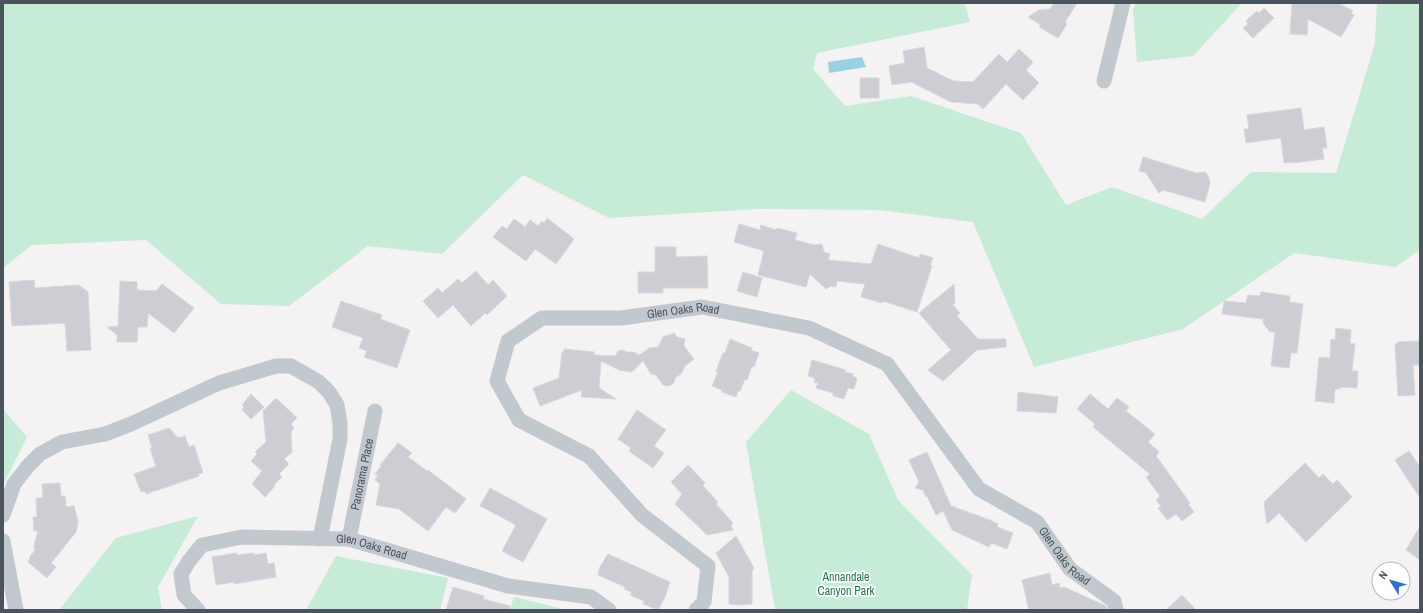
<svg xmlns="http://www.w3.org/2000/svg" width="1423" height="613" viewBox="0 0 1423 613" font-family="'Archivo Narrow',sans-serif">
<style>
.green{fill:#c6ebd6}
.water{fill:#99d1e3}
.building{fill:#ccced3;stroke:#d6d8dc}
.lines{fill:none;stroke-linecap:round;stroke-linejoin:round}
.minor{stroke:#c1c8ce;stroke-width:15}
.labels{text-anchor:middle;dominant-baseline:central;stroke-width:3.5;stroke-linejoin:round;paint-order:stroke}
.street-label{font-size:12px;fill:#4b545d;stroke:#fff}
.park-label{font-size:12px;fill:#237750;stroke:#fff}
</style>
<rect width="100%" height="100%" fill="#f4f2f2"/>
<g class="green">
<path d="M3 3H965L970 22 817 53 813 69 845 106 911 96 1021 133 1066 205 1112 187 1202 219 1251 172 1336 173 1375 43 1377 3H1420V250L1395 267 1294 253 1183 329 1034 367 973 222 880 210 758 209 609 218 523 175 442 254 368 246 289 306 221 304 146 240 32 245 3 268Z"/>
<path d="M1136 3H1242L1193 56 1137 62 1133 10Z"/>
<path d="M791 390 869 434 898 500 972 575 967 610H775L746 442Z"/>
<path d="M3 409 27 437 3 485Z"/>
<path d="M198 516 158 587 162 610H59L116 538Z"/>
<path d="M336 556 448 578 440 610H306Z"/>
<path d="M514 597 559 608 563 610H510Z"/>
</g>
<path class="water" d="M862 57 866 67 829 73 828 62Z"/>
<g class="building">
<path d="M1054 3H1077L1065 22 1067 24 1058 38 1039 27 1041 25 1028 17 1039 10 1050 9Z"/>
<path d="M1292 3H1338L1353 11 1351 13 1354 15 1341 37 1308 19 1307 35 1290 34Z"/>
<path d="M1264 8 1274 18 1253 38 1243 28 1248 24 1246 21 1257 11 1259 13Z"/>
<path d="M924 47 927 68 953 81 973 82 999 54 1007 62 1019 49 1033 62 1026 70 1039 83 1023 100 1006 84 983 109 978 104 951 102 911 82 892 85 889 66 905 63 903 51Z"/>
<rect x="860" y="78" width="19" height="20"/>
<path d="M1301 108 1304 130 1324 127 1327 148H1322L1324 159 1293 163V162L1284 163 1281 138 1246 143 1244 129H1249L1247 115Z"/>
<path d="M1143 157 1196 173 1205 172 1208 175 1210 183 1205 202 1163 190 1159 193 1146 173 1139 171Z"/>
<path d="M547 218 574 239 556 264 535 249 526 261 493 237 502 226 507 229 514 219 525 227 530 220 538 226 542 221 544 223Z"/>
<path d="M739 224 760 230 761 225 776 230 777 228 797 233 795 240 814 245 822 244 824 252 830 254 828 260 871 264 878 244 919 258 920 254 933 258 930 265 932 266 917 312 883 301 882 303 861 297 865 284 837 281 836 287 831 286 826 289 810 274 806 287 758 275 764 251 734 242Z"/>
<path d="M655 247H676V257L707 256 708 288H663V293H638V272H655Z"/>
<path d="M476 271 488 285 493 280 507 296 487 315 485 313 471 326 453 305 438 318 423 301 438 288 442 293 458 279 462 283Z"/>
<path d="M743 272 762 278 757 297 737 291Z"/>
<path d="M34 280 35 288 79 285 88 292 91 350 67 351 65 323 12 326 9 282Z"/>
<path d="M120 281 137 282V290L156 291 162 284 194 308 174 333 148 313 147 327H138L137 342H117V335L107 327 118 326Z"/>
<path d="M954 284 955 303 953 305 960 313 957 316 978 339H1006V347L977 350 943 381 928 370 951 350 919 313Z"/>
<path d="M1261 292 1290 296 1289 302 1303 304 1297 353H1291L1289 368 1271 366 1275 332H1270L1263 323V319L1222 314 1224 301 1246 303 1248 295 1260 296Z"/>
<path d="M341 301 382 315 380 319 410 330 397 368 364 357 367 351 359 348 363 338 332 327Z"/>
<path d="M1336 328 1351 330 1350 343 1355 344 1352 371H1358L1357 388 1341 387 1340 389H1335L1334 403 1315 401 1319 357 1330 358 1331 339 1335 340Z"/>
<path d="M674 333 677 337 685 339 684 346 694 359 685 366 681 374 676 377 673 384 668 386 663 385 656 375 651 374 643 361 634 370 631 372 619 370 601 361 599 388 616 399 581 397 582 390 540 406 533 388 559 378 562 352H564V349L594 352V355L615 356 618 351 623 350 627 352H633L640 355 649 348 658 347 663 337Z"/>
<path d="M730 339 752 348 751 350 759 353 754 367 752 366 747 380 745 379 740 391H738L736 397 722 392V390L712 386 718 372 716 371 723 353H725Z"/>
<path d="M1420 341V365H1413L1415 395 1398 396 1395 344H1397V342Z"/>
<path d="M812 360 846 370 845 372 853 374 852 376 857 378 854 389 848 388 844 399 833 396V393L816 388 818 383 814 382 815 378 808 376Z"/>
<path d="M1018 392 1058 397 1056 413 1017 411Z"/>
<path d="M251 394 264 407 251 419 242 410 244 407 242 405Z"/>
<path d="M1090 394 1108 409 1117 398 1129 407 1126 411 1155 434 1148 442 1159 452 1156 456 1190 503 1188 504 1194 512 1182 521 1176 514 1167 520 1158 508 1161 506 1156 500 1160 496 1146 477 1150 474 1093 427 1095 424 1077 409Z"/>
<path d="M276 398 297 418 291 424 294 428 291 432 292 452 284 459 289 464 279 474 282 477 274 485 275 486 265 497 252 484 262 471 251 461 257 454 255 452 266 442 263 411Z"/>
<path d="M637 410 666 430 654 446 664 453 653 468 629 451 631 448 618 439Z"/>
<path d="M169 428 178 438 185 436 189 447 194 445 203 473 198 474 199 476 146 494 145 491 141 492 134 474 156 466 150 449 152 448 148 435Z"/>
<path d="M398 443 412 453 408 457 427 471 428 470 466 499 455 513 446 507 428 531 399 509 376 505 380 484 375 480 378 476 375 474 381 466 380 465Z"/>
<path d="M1409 451 1420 467V498L1395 460Z"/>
<path d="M927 452 951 506 990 520 998 524 997 527 1013 533 1007 549 991 543 989 547 952 530 943 511 936 515 927 496 926 497 923 490 915 488 919 482 909 460Z"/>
<path d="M1305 463 1319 478 1323 474 1333 484 1337 480 1352 497 1306 542 1279 513 1267 524 1264 502Z"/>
<path d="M688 465 705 483 703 486 718 502 716 504 733 523 731 526 733 530 707 535 675 504 682 494 671 482Z"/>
<path d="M60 483 61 496H65L66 507 74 506 78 522 76 532 51 563 56 567 47 578 28 562 30 559 29 558 35 550 34 546 38 531H34L33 517H37L36 498H43L42 484Z"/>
<path d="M490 488 547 519 523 562 502 551 516 525 480 506Z"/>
<path d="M1420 526V560L1406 550Z"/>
<path d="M736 536 754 568 752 571V604L740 605 729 604V577L716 553Z"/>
<path d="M236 553 237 555 254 553V555L266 553 268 564 274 563 276 577 234 584V582L216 585 212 557Z"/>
<path d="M608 554 670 582 665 597 658 610 643 604 644 601 630 595 632 592 624 589 625 587 598 575 600 567Z"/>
<path d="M1050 573 1052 585 1059 583 1060 588 1064 587 1106 606 1107 610H1029L1022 580Z"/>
<path d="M453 587 484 596 483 599 510 606V610H446Z"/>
<path d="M1182 595 1196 610H1166Z"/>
</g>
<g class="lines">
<g class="minor">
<path d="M1104 81 1123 3"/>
<path d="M3 515 14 484 28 466 40 454 62 442 105 434 131 424 219 383 276 366H291L319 382 329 392 337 405 340 423V439L320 539"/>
<path id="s1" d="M349 539 375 411"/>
<path d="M3 541 16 610"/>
<path id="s2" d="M198 610 184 595 181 574 189 561 202 545 242 537 349 539 508 586 591 597 609 610"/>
<path id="s3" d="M696 610 704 602 708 566 642 515 589 456 519 420 497 381 508 341 542 318H621L702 307 809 328 887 364 979 489 1037 522 1070 569 1114 601 1116 610"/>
</g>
</g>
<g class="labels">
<g class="street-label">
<text stroke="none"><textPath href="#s3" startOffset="558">Glen Oaks Road</textPath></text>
<text stroke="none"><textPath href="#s1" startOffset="66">Panorama Place</textPath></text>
<text stroke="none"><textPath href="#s2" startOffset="249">Glen Oaks Road</textPath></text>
<text stroke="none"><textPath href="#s3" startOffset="1038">Glen Oaks Road</textPath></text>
</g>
<g class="park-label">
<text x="846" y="577">Annandale<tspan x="846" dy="14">Canyon Park</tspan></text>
</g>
</g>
<rect width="1423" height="613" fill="none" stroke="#4b545d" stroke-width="8"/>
<g transform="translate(1391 581) rotate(307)"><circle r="19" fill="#ffffff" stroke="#b7bbbe"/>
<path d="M0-3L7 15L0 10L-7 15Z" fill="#2f70d0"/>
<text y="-6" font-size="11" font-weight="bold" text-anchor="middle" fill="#4b545d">N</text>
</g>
</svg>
